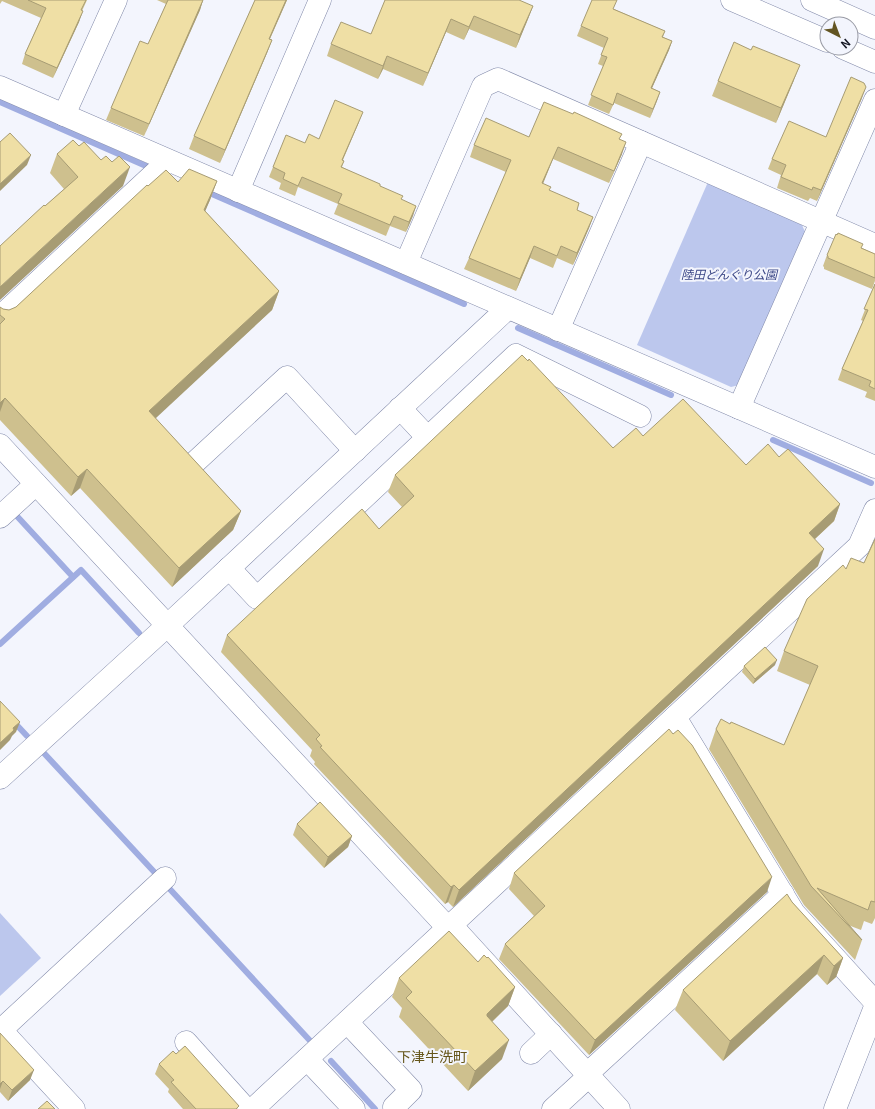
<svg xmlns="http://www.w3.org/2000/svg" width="875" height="1109" viewBox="0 0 875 1109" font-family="Georgia,'Noto Sans JP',serif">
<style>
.green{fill:#bcc7ed}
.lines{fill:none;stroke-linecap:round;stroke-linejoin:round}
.stream{stroke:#a0ade1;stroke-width:6}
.minor-casing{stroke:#8189a9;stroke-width:23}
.major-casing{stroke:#8189a9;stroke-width:23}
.minor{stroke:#fff;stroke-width:22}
.major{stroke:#fff;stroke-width:22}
.wall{fill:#cec08e}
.shaded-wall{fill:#a79c74}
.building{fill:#efdfa5;stroke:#a79c74}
.labels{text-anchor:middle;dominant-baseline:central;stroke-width:4;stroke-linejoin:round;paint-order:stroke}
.park-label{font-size:12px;font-style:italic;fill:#3a4686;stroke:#f3f5fd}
.quarter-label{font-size:14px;fill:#655519;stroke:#f3f5fd}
</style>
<rect width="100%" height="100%" fill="#f3f5fd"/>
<g class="green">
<path d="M708 182 802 225 806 234 739 385 731 387 637 345Z"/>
<path d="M0 913 41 958 0 996Z"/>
</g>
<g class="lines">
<g class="stream">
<path d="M0 102 146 166"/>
<path d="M205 191 464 304"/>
<path d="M518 328 671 395"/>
<path d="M773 440 871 483"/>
<path d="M15 514 73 577"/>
<path d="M0 644 81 570 139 633"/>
<path d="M13 721 27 736"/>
<path d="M42 751 157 875"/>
<path d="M167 886 314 1045"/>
<path d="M331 1061 375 1109"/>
</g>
<defs>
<g id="minor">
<path d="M0 87 875 467"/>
<path d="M64 115 116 0"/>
<path d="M238 191 320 0"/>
<path d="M406 263 483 86 498 79 875 245"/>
<path d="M0 317 168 161"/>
<path d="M558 330 641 142"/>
<path d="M400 408 428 438"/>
<path d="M739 408 875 100"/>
<path d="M0 445 448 928"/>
<path d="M193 464 287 377 355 451"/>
<path d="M0 517 36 484"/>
<path d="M229 568 257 598 516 355 640 416"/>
<path d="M675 717 794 913 875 1002"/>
<path d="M0 778 168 625 508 308"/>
<path d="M451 925 619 1109"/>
<path d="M347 1022 411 1090 394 1107 396 1109"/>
<path d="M0 1029 74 1109"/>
<path d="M1 1030 165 878"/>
<path d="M186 1042 246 1109"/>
<path d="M531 1053 551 1034"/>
<path d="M307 1059 354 1109"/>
<path d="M587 1074 783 894"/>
<path d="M253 1109 859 546 875 510"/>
<path d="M553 1109 589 1076"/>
<path d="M835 1109 875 1007"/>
</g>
<g id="major">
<path d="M732 0 827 41"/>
<path d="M812 0 875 28"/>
<path d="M843 48 875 62"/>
</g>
</defs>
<use href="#minor" class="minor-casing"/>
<use href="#major" class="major-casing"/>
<use href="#minor" class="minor"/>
<use href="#major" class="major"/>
</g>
<g class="wall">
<path d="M0 0H87L82 11 79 22 53 78 22 64 25 54 41 18 2 1 0 4Z"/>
<path d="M157 0H203L200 10 144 136 106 120 111 108 148 44 166 4Z"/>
<path d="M255 0H287L270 39 272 40 267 53 220 163 189 149 194 136Z"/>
<path d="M385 0 533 6 528 19 516 48 469 29 464 40 446 32 423 86 383 69 378 79 327 56 331 44 371 34Z"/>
<path d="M614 9 665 31 663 37 672 41 669 50 652 88 660 92 650 118 614 103 609 114 588 105 603 66 598 64 604 48 577 36 581 26Z"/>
<path d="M794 80 776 123 712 96 718 81Z"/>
<path d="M862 98 817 201 810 198 808 201 777 188 781 175 768 169 772 159 826 137Z"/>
<path d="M359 122 343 160 344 161 342 167 380 186 401 200 416 206 406 232 390 226 386 236 334 214 338 204 298 187 295 196 279 189 281 183 269 177 273 167 305 143 319 139Z"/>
<path d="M529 137 620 139 622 154 609 183 553 159 543 184 549 191 579 203 577 210 593 217 589 228 573 265 557 258 553 268 530 258 516 291 464 269 469 258 506 172 470 157 474 145Z"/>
<path d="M79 146 123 186 45 206 64 189 50 173 57 154Z"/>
<path d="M217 181 210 200 205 211 279 291 272 310 155 418 241 511 233 530 172 587 80 488 71 496 0 420V307L3 309 9 310 16 307 148 186 178 182Z"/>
<path d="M862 248 875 254V281L872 289 824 269V267L823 266 827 255Z"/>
<path d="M875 284V401L865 397 867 392 838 380 842 369 863 321 861 320Z"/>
<path d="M643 436 746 465 779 457 840 504 834 521 815 539 818 566 453 907 448 902 445 904 314 764 315 762 310 756 312 750 221 652 227 635 379 529 402 507 388 492 395 475 613 448Z"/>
<path d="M875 539V918L872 924 864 921 861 930 848 925 862 940 855 960 804 905 709 749 716 729 730 724 784 745 810 685 777 671 784 651 846 569 864 563Z"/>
<path d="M775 665 753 684 742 672 744 666Z"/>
<path d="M673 734 767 892 589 1055 499 959 505 944 534 916 509 889 514 873Z"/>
<path d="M297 824 352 836 348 847 324 868 293 835Z"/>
<path d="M792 902 843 958 836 977 827 985 817 974 723 1061 675 1010 683 990Z"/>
<path d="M478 962 515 987 508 1006 492 1022 502 1059 468 1091 399 1017 402 1008 392 997 399 978Z"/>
<path d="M0 1033 30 1080 8 1101 0 1092Z"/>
<path d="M176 1054 238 1109H183L168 1092 169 1089 155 1074 159 1064Z"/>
</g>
<g class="shaded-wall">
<path d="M203 0 200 10 144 136 149 124Z"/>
<path d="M286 0H287L264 52 269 39Z"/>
<path d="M533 6 528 19 516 48 520 35Z"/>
<path d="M83 11 79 22 53 78 57 68Z"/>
<path d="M474 16 469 29 464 40 469 27Z"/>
<path d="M451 19 446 32 423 86 428 73Z"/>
<path d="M272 40 267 53 220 163 225 150Z"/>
<path d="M672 41 669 50 648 97 651 88Z"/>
<path d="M387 56 383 69 378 79 383 66Z"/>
<path d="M800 65 794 80 776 123 781 108Z"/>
<path d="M866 87 862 98 817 201 821 190Z"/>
<path d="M660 92 657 101 650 118 653 109Z"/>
<path d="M363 112 359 122 338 170 342 160Z"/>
<path d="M626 142 622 154 609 183 614 171Z"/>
<path d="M558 147 538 195 542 183Z"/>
<path d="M31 155 27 165 0 191V184Z"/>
<path d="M130 167 123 186 0 300V287Z"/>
<path d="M217 181 210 200 197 230 204 210Z"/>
<path d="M416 206 413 216 406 232 409 222Z"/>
<path d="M593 217 589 228 573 265 577 253Z"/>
<path d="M534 246 530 258 516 291 520 279Z"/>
<path d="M279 291 272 310 142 431 149 411Z"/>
<path d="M5 398 0 412V403Z"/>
<path d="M87 469 80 488 71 496 78 477Z"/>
<path d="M840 504 834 521 803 550 809 533Z"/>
<path d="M241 511 233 530 172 587 179 568Z"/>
<path d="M824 549 818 566 453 907 459 890Z"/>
<path d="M777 660 775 665 753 684 755 679Z"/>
<path d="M20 722 16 732 12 736 10 740 0 750V743L13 728Z"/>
<path d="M352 836 348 847 324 868 328 857Z"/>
<path d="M772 877 767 892 589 1055 595 1040Z"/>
<path d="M454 885 448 902 445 904 451 887Z"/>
<path d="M824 955 817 974 723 1061 730 1041Z"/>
<path d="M843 958 836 977 827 985 834 966Z"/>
<path d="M515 987 508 1006 480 1033 487 1014Z"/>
<path d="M509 1040 502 1059 468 1091 475 1071Z"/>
<path d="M34 1070 30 1080 8 1101 12 1090Z"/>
<path d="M3 1081 0 1089V1084Z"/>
</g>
<g class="building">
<path d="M28 0H86L81 10 83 11 57 68 25 54 46 8Z"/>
<path d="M168 0H203L149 124 111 108 140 41 148 44Z"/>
<path d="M255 0H286L269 39 272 40 225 150 194 136Z"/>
<path d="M385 0H519L533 6 520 35 474 16 469 27 451 19 428 73 387 56 383 66 331 44 341 22 371 34Z"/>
<path d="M592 0H617L613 9 665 31 662 37 672 41 651 88 660 92 653 109 617 93 613 105 591 95 607 57 601 55 608 38 581 26Z"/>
<path d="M734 42 751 50 753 46 800 65 781 108 718 81Z"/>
<path d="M851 77 864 83 866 87 821 190 813 187 812 190 781 177 786 165 772 159 789 121 826 137Z"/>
<path d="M335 100 363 112 342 160 344 161 341 167 380 184V186L403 196 401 199 416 206 409 222 394 216 390 225 338 203 342 194 302 177 298 186 283 179 285 173 273 167 286 135 305 143 309 134 319 139Z"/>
<path d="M544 102 573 114 574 112 622 134 619 139 626 142 614 171 558 147 542 183 551 187 549 190 579 203 577 210 593 217 577 253 561 246 557 256 534 246 520 279 469 258 511 160 474 145 486 118 529 137Z"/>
<path d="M10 133 31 155 0 184V142Z"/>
<path d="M73 140 79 146 84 142 101 160 106 156 112 162 119 156 130 167 0 287V246L44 205 45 206 78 177 57 154Z"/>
<path d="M189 169 217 181 204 210 279 291 149 411 241 511 179 568 87 469 78 477 5 398 0 403V324L5 319 0 315V307L3 309 9 310 16 307 147 185 148 186 166 170 178 182Z"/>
<path d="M838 233 863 244 861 248 875 254V278L828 258V256L827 255 836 234 837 235Z"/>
<path d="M875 284V389L869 386 871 381 842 369 868 310 864 309Z"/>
<path d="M522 355 528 361 529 359 613 448 636 428 643 436 683 399 746 465 768 444 779 457 788 449 840 504 809 533 824 549 459 890 454 885 451 887 320 747 322 746 316 739 320 735 227 635 362 509 379 529 414 496 395 475Z"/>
<path d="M875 539V902L871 901 868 910 817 888 862 940 811 886 716 729 721 719 730 724 731 722 784 745 818 666 784 651 807 599 843 565 846 569 851 558 864 563Z"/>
<path d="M765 647 777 660 755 679 744 666Z"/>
<path d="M0 701 20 722 13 728 14 730 0 743Z"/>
<path d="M669 729 673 734 678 730 692 745 772 877 595 1040 505 944 545 906 514 873Z"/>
<path d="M320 802 352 836 328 857 297 824Z"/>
<path d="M787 894 792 902 843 958 834 966 824 955 730 1041 683 990Z"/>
<path d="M449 931 478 962 484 955 487 958 488 957 515 987 487 1014V1016L509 1040 475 1071 406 998 412 992 399 978Z"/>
<path d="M0 1033 34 1070 12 1090 3 1081 0 1084Z"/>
<path d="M185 1046 239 1106 236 1109H196L171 1082 174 1080 159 1064 173 1051 176 1054Z"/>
<path d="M47 1101 55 1109H38Z"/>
</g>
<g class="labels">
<g class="park-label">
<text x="729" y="273">陸田どんぐり公園</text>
</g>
<g class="quarter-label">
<text x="432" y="1056">下津牛洗町</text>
</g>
</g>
<g transform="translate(839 36) rotate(138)"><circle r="19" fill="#f3f5fd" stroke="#999ba5"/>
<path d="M0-3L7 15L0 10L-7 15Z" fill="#635522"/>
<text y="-6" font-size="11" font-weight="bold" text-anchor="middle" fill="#121521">N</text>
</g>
</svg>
